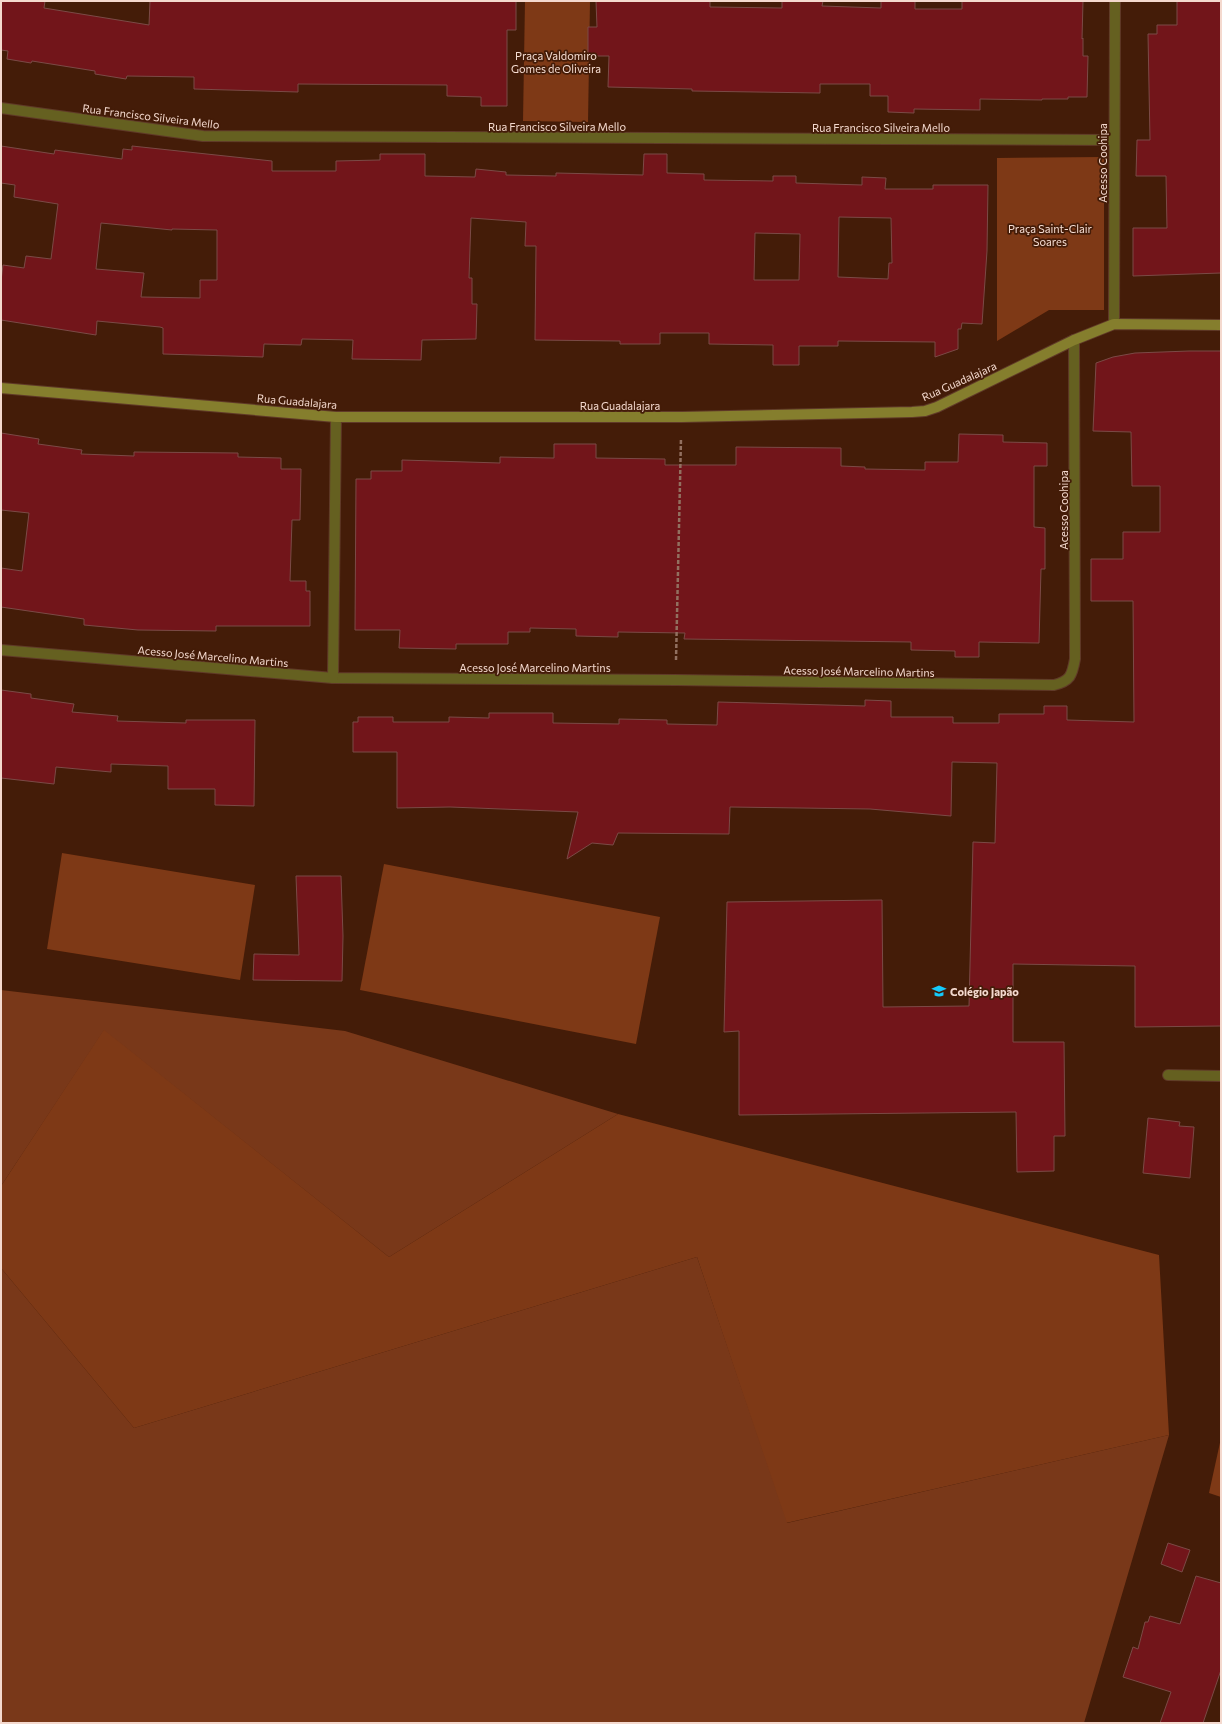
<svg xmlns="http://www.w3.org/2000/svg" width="1222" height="1724" viewBox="0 0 1222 1724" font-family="Commissioner,sans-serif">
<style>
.green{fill:#7e3916}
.forest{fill:#793819}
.building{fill:#72151a;stroke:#7b4a46;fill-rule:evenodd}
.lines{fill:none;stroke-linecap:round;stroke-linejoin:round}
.minor-casing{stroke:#603a28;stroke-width:12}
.secondary-casing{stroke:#603a28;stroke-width:12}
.path{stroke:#927060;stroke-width:2.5;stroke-dasharray:4 2;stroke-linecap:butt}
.minor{stroke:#656020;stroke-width:10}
.secondary{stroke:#857e2d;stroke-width:10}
.labels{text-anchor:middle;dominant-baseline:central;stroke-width:3.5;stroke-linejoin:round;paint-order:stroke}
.park-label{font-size:11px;fill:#f6ddd2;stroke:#441c08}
.street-label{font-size:11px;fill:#f4d9ce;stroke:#441c08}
.poi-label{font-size:11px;font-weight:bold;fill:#f4d9ce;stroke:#441c08;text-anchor:start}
</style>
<rect width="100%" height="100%" fill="#441c08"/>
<g class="green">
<path d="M525 1H590L588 122 523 121Z"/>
<path d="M1104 157V310H1049L997 341V158Z"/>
<path d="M62 853 255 885 240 980 47 949Z"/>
<path d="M384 864 660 917 636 1044 360 990Z"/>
<path d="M104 1029 389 1257 618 1114 1159 1255 1169 1435 786 1523 697 1257 134 1428 1 1268V1186Z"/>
<path d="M1221 1438V1497L1209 1493Z"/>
</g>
<g class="forest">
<path d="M1 990 345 1031 618 1114 389 1257 104 1030 1 1186Z"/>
<path d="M697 1257 787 1523 1169 1435 1084 1723H1V1268L134 1428Z"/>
</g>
<g class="building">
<path d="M1 1H45L44 8 149 25 150 1H516V30H507V106H481V97L447 96V85L298 84V92L194 89V77L127 76 126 79 95 74V71L32 61 31 63 7 59 8 51 1 50Z"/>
<path d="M596 1H710V7L782 8V1H823L822 6 881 8V1H915V9H962V1H1083L1082 39 1083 38V56H1088L1087 97H1068V99H1042V100L980 99V110L914 109V113L888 112V96H870V84H820V93L692 91V89L608 87 609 56H588V27H597Z"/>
<path d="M1177 1H1221V273L1133 276V228H1167L1166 176H1136L1137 140H1150L1148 34H1157V25H1177Z"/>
<path d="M1 146 54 154 55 150 122 159 123 149 132 150V146L272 161V171H336V161L380 160V154H425V176L475 177 476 169 506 172V175L556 176V173L643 175 644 154H667V173L704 174V180L773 181V176H796V183L862 185V177L886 178 885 189H933V185H988L987 251 982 324 962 323 961 329H958V349L935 357V342L838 341V346H799V365H773V345L709 344V333H660V344H620V341L535 340 536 246H525L526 222 471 218 469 278H472V304H477L476 339 422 340 421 360 352 359 353 340 302 339 301 345 264 344 263 357 163 354V328L160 327 97 321 96 335 1 320V281L3 265 24 268 26 256 51 259 58 204 14 197 15 185 1 183ZM839 217 891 218 892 263H889L888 279 838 277ZM101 223 172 230V229L217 230V280H200V298L141 297 144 273 96 269ZM755 233 800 234 799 280H754Z"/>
<path d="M1189 351H1221V1026L1135 1027V966L1013 964V1042H1064L1065 1136H1054V1171L1017 1172 1016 1112 739 1115V1031L724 1032 727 902 882 900 883 1007 969 1006 973 842 995 843 997 763 952 762 951 816 870 809 730 807 729 834 618 833 613 845 592 843 567 859 578 812 450 807 397 808V752H353V722H358V717H393V722H449V717L489 718V713H553V723L619 724V719L667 720V724L717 725 718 702 865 706V700L891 701V717H953V723H999V714H1044V706H1067V720L1134 722 1133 601H1091V559H1123V532H1160V486H1132L1131 432 1093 431 1096 363 1113 357 1135 353Z"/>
<path d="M1 433 39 439 38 444 82 450 81 454 134 456V452L238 453V457L281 458V469H301L300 520H292L290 581H306V591H310V626H216V631L138 630 84 625V619L1 607V568L22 571 29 513 1 510Z"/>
<path d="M959 434 1003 435V442L1047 443V466H1034V527L1045 528V569H1041L1039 643 979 642V657H955V651L911 650V642L684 639 685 633 618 632V637L576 636V629L530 628V632H508V644H456V649L399 648 400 630H355L356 479H371V471H402V460L500 463V457L554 458V444H596V458L665 459V465H736V447L841 448V466L865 467V469L925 470V462H958Z"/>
<path d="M1 690 31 694V698L74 704 72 712 118 716 117 721 186 723V720H255L254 806 215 805V789H168V766L111 764V772L56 767 54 784 1 778Z"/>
<path d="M296 876H341L343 936 342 981 253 980 254 954 299 955Z"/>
<path d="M1148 1118 1180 1122 1179 1126 1194 1127 1190 1178 1143 1173Z"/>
<path d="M1168 1543 1190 1550 1182 1572 1161 1564Z"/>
<path d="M1196 1576 1221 1583V1670L1203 1723H1160L1171 1692 1123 1677 1133 1647 1138 1649 1145 1622H1148L1150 1616 1180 1624Z"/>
</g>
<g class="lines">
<defs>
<g id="minor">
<path d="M1 108 203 136 1114 140"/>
<path d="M1114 324 1115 1"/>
<path d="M1 650 333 678 676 680 1054 685C1070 681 1072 676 1075 659L1074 340"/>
<path d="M333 678 336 417"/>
<path d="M1168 1075 1221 1076"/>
</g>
<path id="secondary" d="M1 388 336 417H682L912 412 925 411 937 407 1074 340 1114 324 1221 325"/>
</defs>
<use href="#minor" class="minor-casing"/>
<use href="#secondary" class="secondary-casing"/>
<path class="path" d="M676 660 681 438"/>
<use href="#minor" class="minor"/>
<use href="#secondary" class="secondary"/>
</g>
<defs>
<symbol id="school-bare" viewBox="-9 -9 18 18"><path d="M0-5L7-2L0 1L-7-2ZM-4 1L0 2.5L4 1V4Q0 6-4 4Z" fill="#15cafb" stroke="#441c08" stroke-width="2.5" paint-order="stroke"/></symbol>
</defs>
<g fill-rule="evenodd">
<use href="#school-bare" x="929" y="981" width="20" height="20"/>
</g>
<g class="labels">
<g class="park-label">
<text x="556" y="55">Praça Valdomiro<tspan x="556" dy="13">Gomes de Oliveira</tspan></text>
<text x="1050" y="228">Praça Saint-Clair<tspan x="1050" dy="13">Soares</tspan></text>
</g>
<g class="street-label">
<text transform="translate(151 116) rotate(7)">Rua Francisco Silveira Mello</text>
<text x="557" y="126">Rua Francisco Silveira Mello</text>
<text x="881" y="127">Rua Francisco Silveira Mello</text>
<text transform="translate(1102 163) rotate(-90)">Acesso Coohipa</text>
<text transform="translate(959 381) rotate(-24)">Rua Guadalajara</text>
<text transform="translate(297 401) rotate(5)">Rua Guadalajara</text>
<text x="620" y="405">Rua Guadalajara</text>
<text transform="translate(1063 510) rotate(-90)">Acesso Coohipa</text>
<text transform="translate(213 656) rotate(5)">Acesso José Marcelino Martins</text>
<text x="535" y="667">Acesso José Marcelino Martins</text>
<text transform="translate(859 671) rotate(1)">Acesso José Marcelino Martins</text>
</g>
<g class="poi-label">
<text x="950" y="991">Colégio Japão</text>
</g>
</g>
<rect width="1222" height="1724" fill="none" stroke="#f4d9ce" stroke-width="4"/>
</svg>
